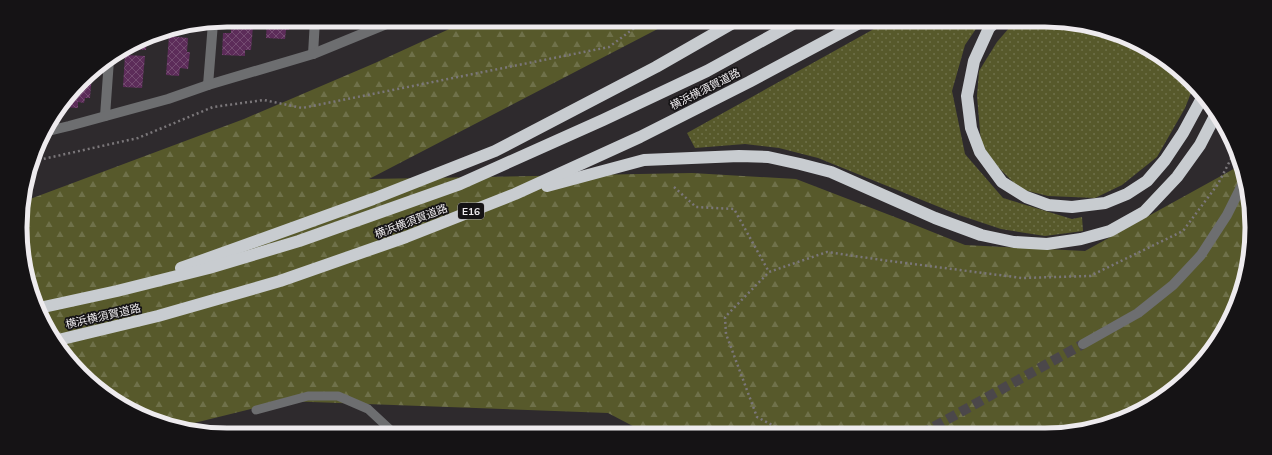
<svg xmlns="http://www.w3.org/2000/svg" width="1272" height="455" viewBox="0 0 1272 455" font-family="Mulish,'Noto Sans JP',sans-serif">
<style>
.grass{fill:url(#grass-dots)}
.forest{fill:url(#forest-firs)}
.building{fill:url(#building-cross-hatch)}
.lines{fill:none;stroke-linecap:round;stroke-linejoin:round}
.street-tunnel{stroke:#4b474a;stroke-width:10;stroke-dasharray:10 5;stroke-linecap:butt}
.path{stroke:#7b777a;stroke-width:2.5;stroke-dasharray:2 3;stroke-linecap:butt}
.lane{stroke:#6d6e70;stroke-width:9}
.street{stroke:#6d6e70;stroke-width:10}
.highway{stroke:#c8ccd0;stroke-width:12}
.labels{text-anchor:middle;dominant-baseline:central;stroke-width:3.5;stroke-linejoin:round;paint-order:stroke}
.shield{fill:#151315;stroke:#adaaad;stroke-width:1}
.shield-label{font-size:10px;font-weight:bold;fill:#eeebee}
.street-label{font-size:11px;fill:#eeebee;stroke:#151315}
.rim{fill:none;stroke:#eeebee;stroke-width:5}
</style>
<defs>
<pattern id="grass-dots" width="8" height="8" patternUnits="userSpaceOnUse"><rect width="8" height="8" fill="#57592b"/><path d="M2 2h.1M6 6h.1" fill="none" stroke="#6f714a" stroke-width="1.8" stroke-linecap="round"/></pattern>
<pattern id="forest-firs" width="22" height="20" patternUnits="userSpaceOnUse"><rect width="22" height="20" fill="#57592b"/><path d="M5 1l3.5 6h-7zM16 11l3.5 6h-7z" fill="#6f714a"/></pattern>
<pattern id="building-cross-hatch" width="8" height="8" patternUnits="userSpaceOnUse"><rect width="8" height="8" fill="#5c2c59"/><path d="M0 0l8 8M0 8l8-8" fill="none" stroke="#744b71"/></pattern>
</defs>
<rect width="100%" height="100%" fill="#2e2a2d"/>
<g class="grass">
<path d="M890 20H982L965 45 952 91 965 154 1003 198 1072 219 1082 217 1083 231 1045 236 1001 229 959 215 818 158 779 148 745 144 695 148 687 133Z"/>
<path d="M1016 20H1045L1098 27 1171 63 1193 88 1185 108 1157 157 1122 185 1095 198 1048 196 1020 189 995 164 981 143 977 96 979 71 997 42Z"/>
</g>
<path class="forest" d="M469 20H675L369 179 692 173 796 179 900 219 965 245 1085 251 1239 166 1250 200 1245 281 1224 331 1181 383 1136 414 1072 433 648 434 608 413 284 401 174 428 112 400 55 343 27 281 22 202 244 119 375 63Z"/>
<g class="building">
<path d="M267 20H290L289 30H286L285 39 266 38Z"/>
<path d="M334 20H355V26L333 25Z"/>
<path d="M231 25 253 26 251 50H245V56L222 55 223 33H231Z"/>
<path d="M169 36 188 38 187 52H190L188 69 180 68 179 76 166 75Z"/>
<path d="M147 37 146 50 130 49 131 47Z"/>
<path d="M125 55 145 56 142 88 123 87Z"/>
<path d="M89 74H92L90 98H85L84 103 78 102V108L63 107Z"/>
</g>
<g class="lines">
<path class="street-tunnel" d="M921 434 1083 344"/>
<g class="path">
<path d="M34 161 138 138 213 107 264 100 302 108 609 47 645 20"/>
<path d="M674 187 696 207 734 209 769 272"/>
<path d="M789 434 757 417 726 334 725 317 769 272 827 252 882 260 1022 278 1090 276 1183 231 1218 184 1234 153"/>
</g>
<path class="lane" d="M256 410 308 396H338L368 409 396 435"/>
<g class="street">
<path d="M313 54 315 20"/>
<path d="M208 85 213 23"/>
<path d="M105 116 109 60"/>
<path d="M44 132 69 126 168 99 208 85 313 54 396 20"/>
<path d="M1083 344 1138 313 1173 285 1201 255 1227 215 1244 181"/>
</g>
<g class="highway">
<path d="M997 20 989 28 974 61 967 96 971 128 980 152 1002 182 1026 197 1048 205 1072 207 1105 203 1127 194 1147 181 1165 160 1183 133 1202 98"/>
<path d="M547 186 644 160 739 156 768 157 800 164 831 172 935 218 981 235 1014 242 1047 244 1081 239 1110 231 1144 212 1177 177 1200 145 1216 114"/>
<path d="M181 268 373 199 495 151 656 67 738 20"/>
<path d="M39 308 117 291 209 268 299 241 460 184 603 120 707 71 800 20"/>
<path d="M54 341 158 316 280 281 406 237 515 194 640 137 749 82 865 20"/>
</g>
</g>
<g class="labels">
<rect class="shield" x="458" y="203" width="26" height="16" rx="3"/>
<g class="shield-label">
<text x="471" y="211">E16</text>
</g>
<g class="street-label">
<text transform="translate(705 89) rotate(-27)">横浜横須賀道路</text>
<text transform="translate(411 221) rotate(-21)">横浜横須賀道路</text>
<text transform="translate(103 316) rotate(-13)">横浜横須賀道路</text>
</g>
</g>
<path d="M0 0H1272V455H0ZM227 27H1045A200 200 0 0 1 1245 227V228A200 200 0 0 1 1045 428H227A200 200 0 0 1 27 228V227A200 200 0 0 1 227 27Z" fill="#151315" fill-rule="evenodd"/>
<path class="rim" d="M227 27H1045A200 200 0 0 1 1245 227V228A200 200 0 0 1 1045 428H227A200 200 0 0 1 27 228V227A200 200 0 0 1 227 27Z"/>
</svg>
